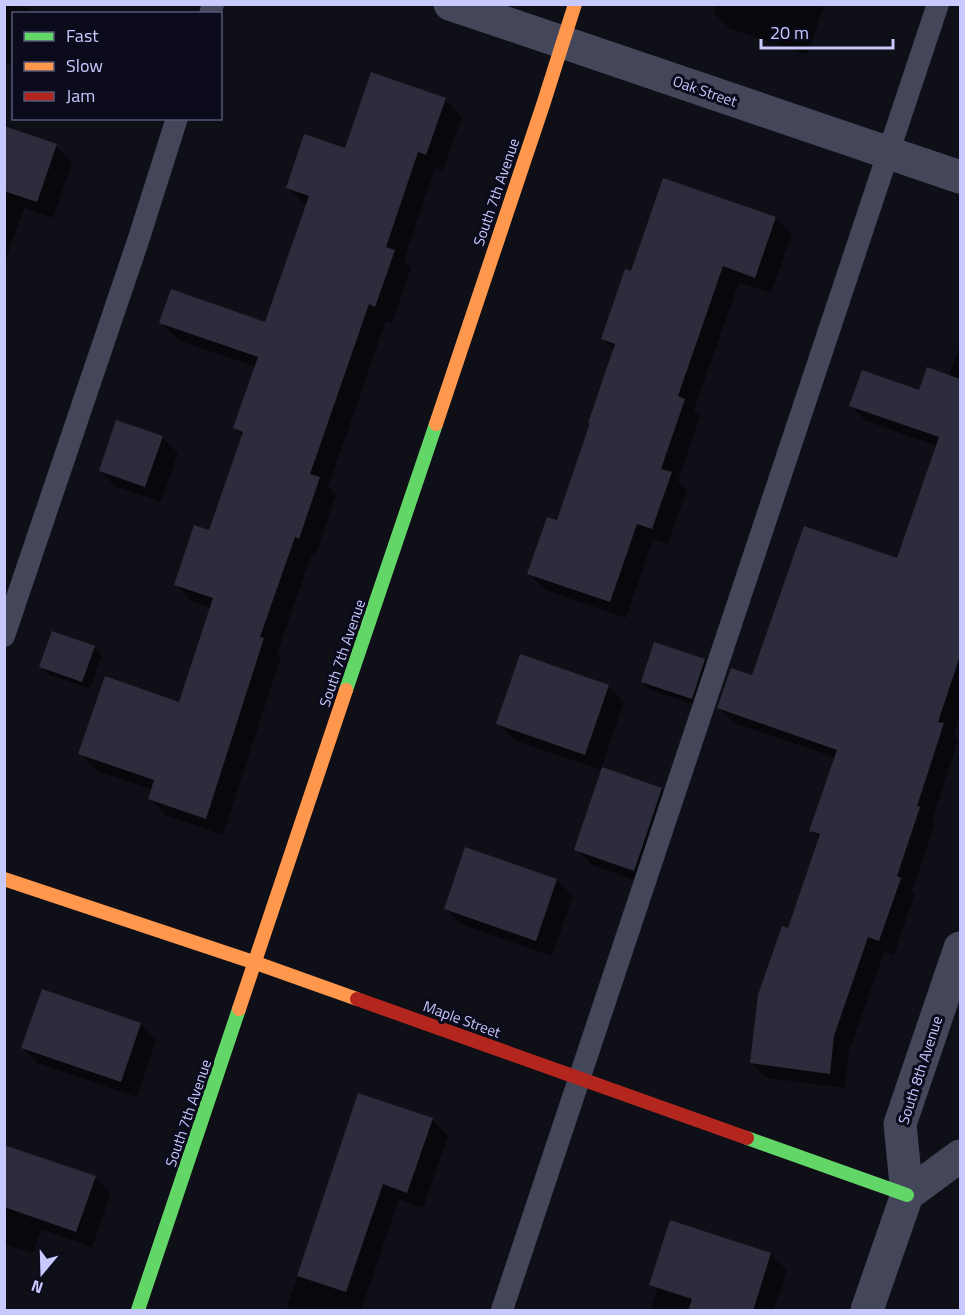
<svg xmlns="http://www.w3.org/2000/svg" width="965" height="1315" viewBox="0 0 965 1315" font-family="'Titillium Web',sans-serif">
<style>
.shadow{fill:#0007}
.building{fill:#2c2c3c}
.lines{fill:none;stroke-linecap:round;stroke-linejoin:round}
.lane{stroke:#444659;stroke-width:22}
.street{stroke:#444659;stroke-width:33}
.fast{stroke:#63d668;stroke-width:14}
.slow{stroke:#ff974d;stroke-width:14}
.jam{stroke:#b3261e;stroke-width:14}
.labels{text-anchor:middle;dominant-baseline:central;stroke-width:6;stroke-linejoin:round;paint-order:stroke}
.street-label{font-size:15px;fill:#c7c9ff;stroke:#0b0b1c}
</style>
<rect width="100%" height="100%" fill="#0f0f18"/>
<g class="shadow">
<path d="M4 4H16L42 14H14V66L4 63Z"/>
<path d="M716 4H825L807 55 729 28 713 12Z"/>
<path d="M445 100 462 117 443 171 435 168 404 261 411 268 392 323 386 321 328 487 336 495 316 555 312 553 277 654 281 657 223 835 167 816 150 799 152 790 97 771 80 754 180 703 211 608 193 602 175 584 210 532 243 436 235 428 256 367 178 340 161 323H266L307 206 288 188 346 150Z"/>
<path d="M4 128 56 146 72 162 53 218 24 208 4 265Z"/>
<path d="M664 179 776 218 792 234 771 293 739 282 694 410 700 416 678 481 687 490 668 544 653 539 626 618 545 590 529 574 558 522 615 351 603 339 632 272Z"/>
<path d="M960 344V715L954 736 958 740 932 821 935 824 912 891 915 894 894 955 884 952 849 1052 845 1088 767 1078 751 1063 789 930 820 839 811 830 836 758 734 723 719 708 753 677 898 560 937 446 866 421 851 406 920 392 949 376Z"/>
<path d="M162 437 178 453 161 502 116 487 100 471Z"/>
<path d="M94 647 102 655 90 689 49 675 41 667Z"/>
<path d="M704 660 712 668 699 706 650 690 642 682Z"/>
<path d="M608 686 624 702 601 769 661 789 677 805 650 886 592 865 576 849 603 771 514 740 498 724Z"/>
<path d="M466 849 557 880 573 896 552 956 462 925 446 909Z"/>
<path d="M140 1024 156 1040 137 1097 39 1064 23 1048Z"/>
<path d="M432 1120 448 1136 423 1208 399 1199 361 1310H286L335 1168Z"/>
<path d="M4 1146 95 1177 111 1193 92 1247 41 1229 33 1253 4 1244Z"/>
<path d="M771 1254 787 1270 774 1310H650L657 1291 651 1285Z"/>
</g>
<g class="building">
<path d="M371 72 446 98 426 155 418 152 386 247 395 250 375 307 369 304 310 474 320 477 299 539 295 537 260 637 264 638 206 819 148 799 154 780 78 754 105 676 179 702 213 598 174 585 194 525 209 530 243 432 233 428 258 357 159 323 171 289 265 322 309 196 286 188 304 134 345 148Z"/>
<path d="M4 126 57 144 37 202 4 191Z"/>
<path d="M663 178 776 217 755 278 723 266 678 396 685 399 661 469 672 472 652 529 637 524 610 602 527 574 547 517 557 520 590 423H588L615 344 601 339 625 269 631 271Z"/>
<path d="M927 367 960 379V656L938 722 944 723 917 806 920 807 897 876 901 878 879 941 868 937 834 1036 830 1074 750 1063 758 995 782 926 788 928 820 834 809 831 837 750 717 708 731 668 752 675 804 526 897 558 939 437 849 406 862 370 919 390Z"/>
<path d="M116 420 163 436 145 487 99 471Z"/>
<path d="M52 631 95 646 82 682 39 667Z"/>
<path d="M654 642 705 659 692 699 641 682Z"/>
<path d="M520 654 609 685 585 755 496 724Z"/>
<path d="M602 767 662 788 634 871 574 850Z"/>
<path d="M465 847 557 879 536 941 444 909Z"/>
<path d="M42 989 141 1023 121 1082 21 1048Z"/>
<path d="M358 1093 433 1118 407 1193 383 1184 346 1292 297 1276Z"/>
<path d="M4 1145 96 1176 76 1232 4 1207Z"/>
<path d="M670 1220 771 1253 753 1311H688L692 1299 649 1285Z"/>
</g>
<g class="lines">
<g class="lane">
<path d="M210 14 213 4"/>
<path d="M4 636 138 241 177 118"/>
<path d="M502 1310 938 4"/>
</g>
<g class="street">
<path d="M450 4 960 177"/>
<path d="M907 1195 960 1156"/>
<path d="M867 1310 907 1195 900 1124 960 948"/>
</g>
<g class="fast">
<path d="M346 690 436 424"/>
<path d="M747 1138 907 1195"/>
<path d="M138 1310 239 1009"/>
</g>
<g class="slow">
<path d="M436 424 543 105 575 4"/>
<path d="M4 879 256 963 357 999"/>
<path d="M239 1009 346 690"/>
</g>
<path class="jam" d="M357 999 747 1138"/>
</g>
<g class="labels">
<g class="street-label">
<text transform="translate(705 91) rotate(19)">Oak Street</text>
<text transform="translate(496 192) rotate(-71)">South 7th Avenue</text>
<text transform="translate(342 653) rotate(-71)">South 7th Avenue</text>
<text transform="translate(462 1019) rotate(20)">Maple Street</text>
<text transform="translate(920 1070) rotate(-72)">South 8th Avenue</text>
<text transform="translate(188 1113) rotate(-71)">South 7th Avenue</text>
</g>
</g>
<rect width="965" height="1315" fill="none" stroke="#c7c9ff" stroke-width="12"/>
<rect x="12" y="12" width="210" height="108" fill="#0b0b1c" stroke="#565777" stroke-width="1.5"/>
<rect x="24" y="32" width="30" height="9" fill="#63d668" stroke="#565777" stroke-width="1.5"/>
<text x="66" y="42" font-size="18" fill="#c7c9ff">Fast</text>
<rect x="24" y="62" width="30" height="9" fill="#ff974d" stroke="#565777" stroke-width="1.5"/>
<text x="66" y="72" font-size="18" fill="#c7c9ff">Slow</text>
<rect x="24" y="92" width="30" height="9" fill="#b3261e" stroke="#565777" stroke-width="1.5"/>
<text x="66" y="102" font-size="18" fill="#c7c9ff">Jam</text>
<g transform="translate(42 1273) rotate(199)" stroke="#0b0b1c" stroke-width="4.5" paint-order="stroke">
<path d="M0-4.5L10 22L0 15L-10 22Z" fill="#c7c9ff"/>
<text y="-9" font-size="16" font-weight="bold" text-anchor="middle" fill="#c7c9ff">N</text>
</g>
<path d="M761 39v9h132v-9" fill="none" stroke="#c7c9ff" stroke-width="3"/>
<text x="770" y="39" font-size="18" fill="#c7c9ff" stroke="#0b0b1c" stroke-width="4.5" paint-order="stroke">20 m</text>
</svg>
